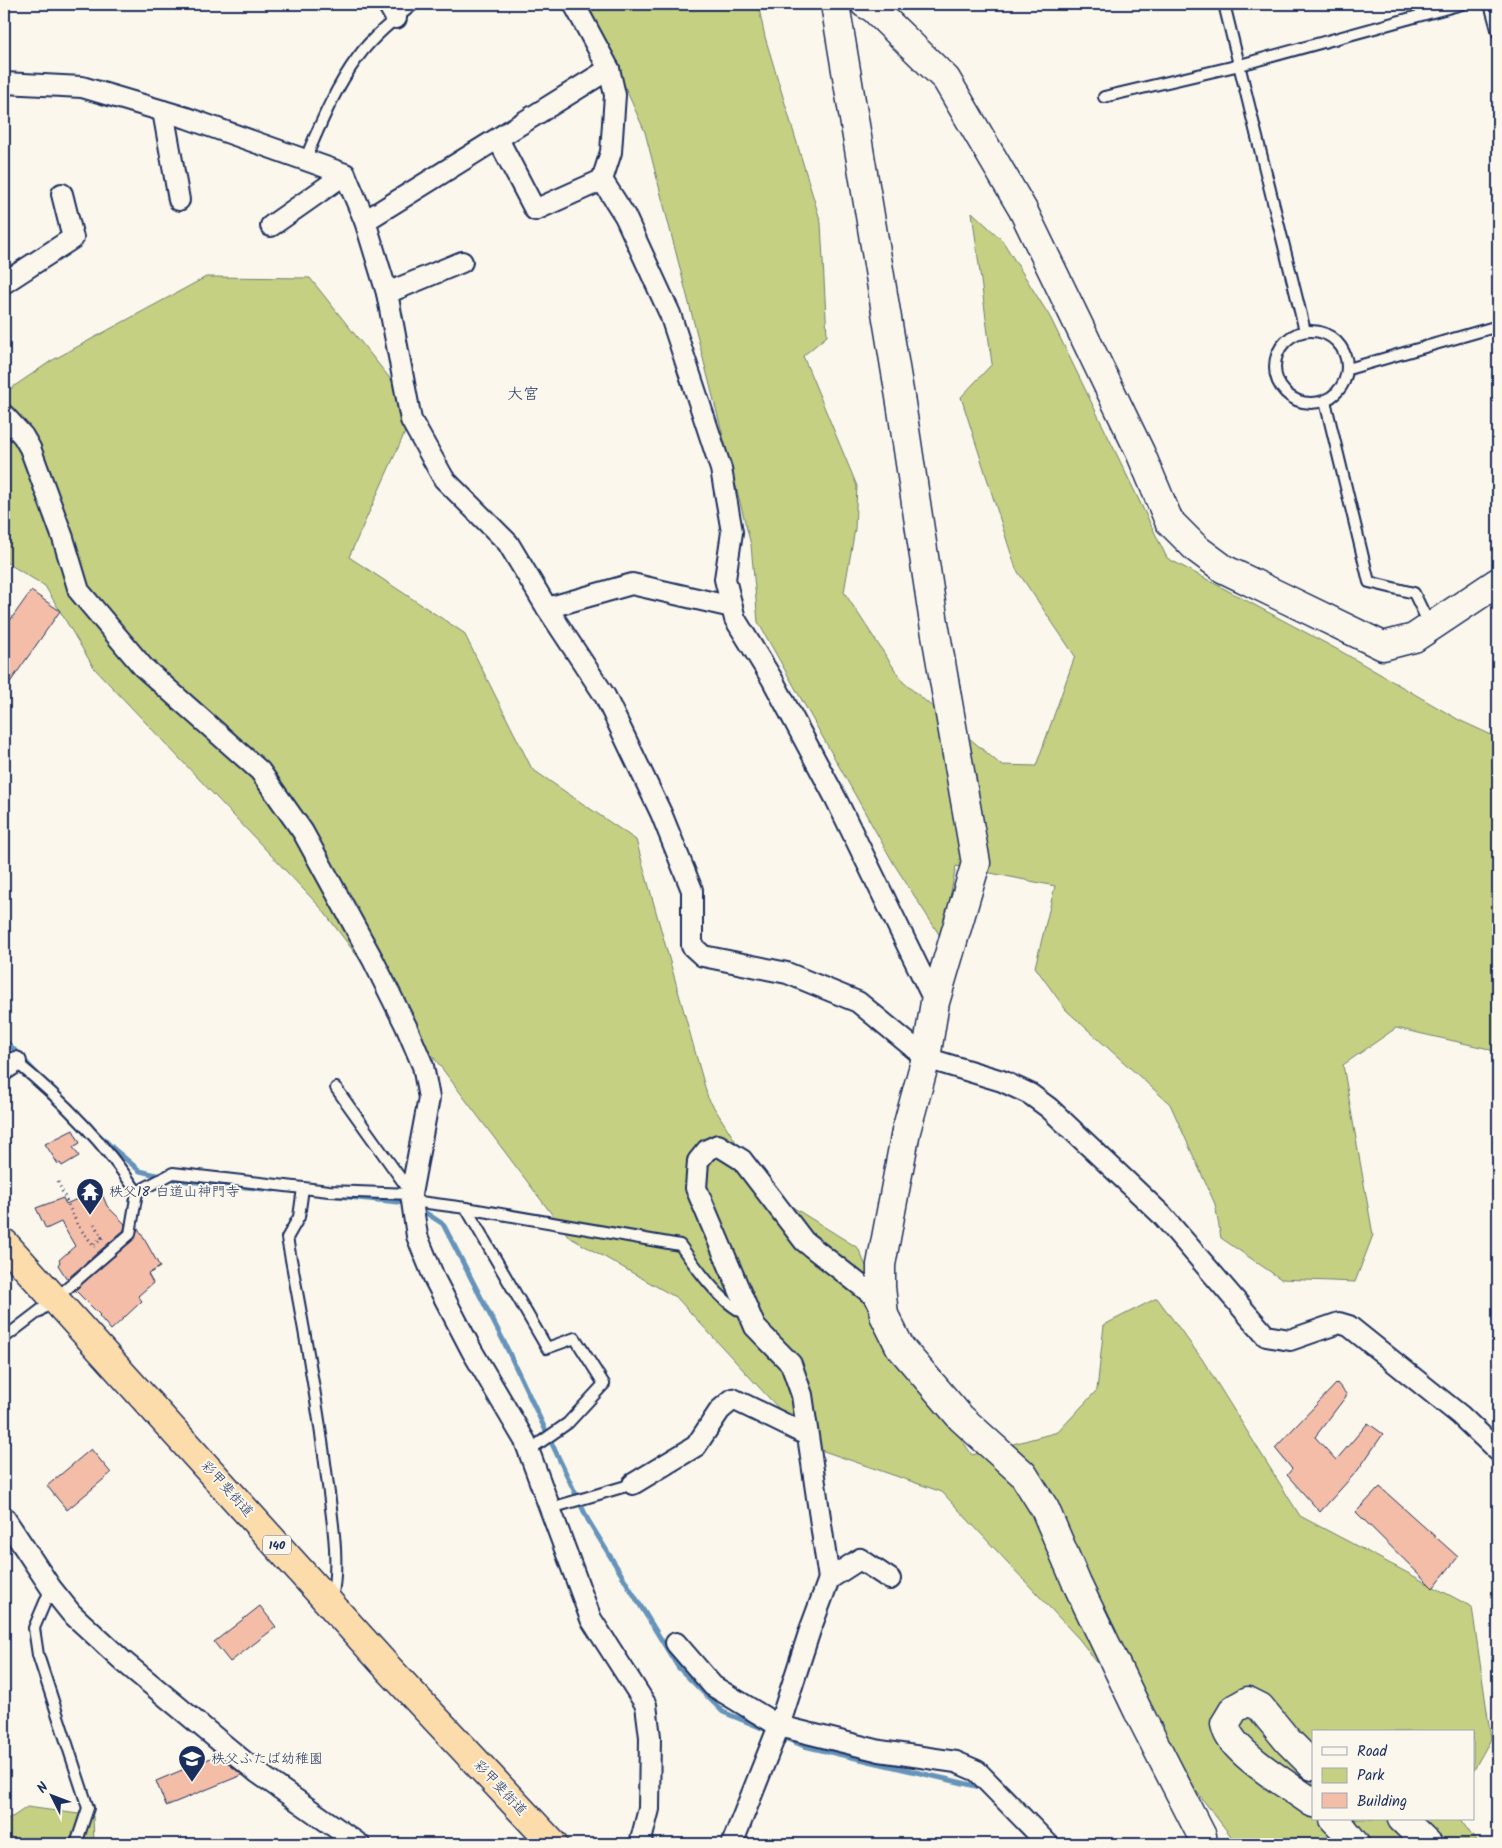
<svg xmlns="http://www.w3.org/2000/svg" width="1502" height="1848" viewBox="0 0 1502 1848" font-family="Kalam,'Klee One',sans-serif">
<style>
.green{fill:#c5d083;stroke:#708070}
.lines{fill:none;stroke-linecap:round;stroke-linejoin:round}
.stream{stroke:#6593ba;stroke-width:5}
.building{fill:#f4bda8;stroke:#1b2f5e}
.lane-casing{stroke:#1b2f5e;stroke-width:14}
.street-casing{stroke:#1b2f5e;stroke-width:24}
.secondary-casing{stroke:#1b2f5e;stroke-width:31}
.highway-casing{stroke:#1b2f5e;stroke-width:31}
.path{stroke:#1b2f5e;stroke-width:3;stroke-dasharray:1 4;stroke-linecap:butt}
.lane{stroke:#fbf7ec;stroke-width:10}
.street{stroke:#fbf7ec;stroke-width:20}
.secondary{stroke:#fbf7ec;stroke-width:28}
.highway{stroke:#fddcac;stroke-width:28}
.labels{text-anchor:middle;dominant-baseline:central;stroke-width:4;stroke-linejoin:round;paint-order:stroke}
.shield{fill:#fbf7ec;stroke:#5e6b89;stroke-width:1}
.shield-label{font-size:12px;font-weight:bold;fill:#1b2f5e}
.poi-label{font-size:14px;fill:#1b2f5e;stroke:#fbf7ec;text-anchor:start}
.street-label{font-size:14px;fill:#1b2f5e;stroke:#fbf7ec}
.quarter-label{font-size:16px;fill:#1b2f5e;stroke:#fbf7ec}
</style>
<rect width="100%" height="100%" fill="#fbf7ec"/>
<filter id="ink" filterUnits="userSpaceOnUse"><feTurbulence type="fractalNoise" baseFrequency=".02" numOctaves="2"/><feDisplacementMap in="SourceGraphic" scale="10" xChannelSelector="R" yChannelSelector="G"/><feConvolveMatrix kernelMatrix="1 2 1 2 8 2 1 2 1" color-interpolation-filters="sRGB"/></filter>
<g filter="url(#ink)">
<g class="green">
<path d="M588 4H758L765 37 821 223 827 336 803 356 857 486 855 529 844 592 903 682 1001 765 1036 766 1075 656 1016 569 961 397 992 364 972 212 1002 240 1050 317 1167 558 1342 652 1459 720 1498 738V1053L1485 1048 1396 1028 1343 1065 1373 1235 1355 1282 1281 1279 1221 1238 1215 1204 1170 1104 1066 1010 1035 967 1055 886 956 866 942 939 894 864 758 622 751 545 645 132Z"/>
<path d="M206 277 310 278 415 410 349 557 464 633 532 769 636 840 708 1098 767 1191 858 1248 909 1361 972 1455 1058 1432 1097 1390 1104 1325 1157 1298 1202 1359 1300 1516 1472 1607 1491 1739 1473 1771V1732H1313V1819H1460L1478 1844H1237L1079 1639 942 1492 815 1448 677 1298 569 1237 321 908 94 668 45 586 4 561V397L7 391 51 361Z"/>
<path d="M27 1807 93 1816 94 1844H4V1820L14 1816Z"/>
</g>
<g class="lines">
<g class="stream">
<path d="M4 1039 38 1075"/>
<path d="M94 1130 115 1150 140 1171 177 1180 273 1190"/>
<path d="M337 1196 408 1203"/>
<path d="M420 1209 443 1224 503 1340 588 1520 678 1667 723 1712 772 1732"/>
<path d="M780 1736 804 1746 980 1787 983 1790"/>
</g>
</g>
<g class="building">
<path d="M31 591 60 611 4 691V629Z"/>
<path d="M73 1130 80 1143 73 1147 79 1156 62 1166 60 1163 58 1164 45 1144Z"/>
<path d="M100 1189 107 1206 125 1224 124 1230 67 1279 58 1265 60 1262 59 1260 75 1246 61 1222 46 1229 36 1208 63 1198 66 1204Z"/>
<path d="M138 1228 160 1267 148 1274 153 1283 138 1296 142 1301 111 1330 99 1316 100 1315 75 1290 134 1239Z"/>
<path d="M1337 1383 1347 1395 1315 1437 1336 1460 1368 1423 1383 1434 1358 1470 1320 1512 1287 1475 1292 1469 1275 1448Z"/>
<path d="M91 1449 111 1473 67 1510 47 1486Z"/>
<path d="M1380 1487 1458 1557 1433 1588 1356 1512Z"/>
<path d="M260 1606 276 1627 230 1662 214 1642Z"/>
<path d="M218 1755 242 1775 166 1806 156 1781Z"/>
</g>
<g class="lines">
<defs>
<g id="lane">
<path d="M1224 4 1305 331"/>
<path d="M1490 4 1498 33"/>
<path d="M1104 97 1240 65 1462 4"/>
<path d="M305 160C320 125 335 88 358 57 373 36 395 19 414 4"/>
<circle cx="1311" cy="367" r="36"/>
<path d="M1348 369 1498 326"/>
<path d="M1325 401 1369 582 1414 593 1430 626"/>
<path d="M16 1062C60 1098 105 1144 137 1192L173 1173 329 1191 411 1194"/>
<path d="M336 1088 411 1193"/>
<path d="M303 1188 299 1217 287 1238C302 1318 317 1398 327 1478 332 1518 340 1560 332 1599"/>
<path d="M412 1201 466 1208 680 1245C696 1267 722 1306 749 1315"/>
<path d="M466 1208 547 1348 575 1338 604 1384 568 1423 528 1451"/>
<path d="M4 1338 55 1299 130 1234 137 1192"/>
<path d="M551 1508 633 1484"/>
<path d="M51 1588 34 1628 38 1655 88 1808 76 1844"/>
</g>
<g id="street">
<path d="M388 4 396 18"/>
<path d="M574 4 609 69 615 95 611 152 602 180 625 216 670 314 721 469 732 532 725 579 735 619 772 679 836 799 935 1002"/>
<path d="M4 83 82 87 187 118 345 174 365 221 387 293 411 420 444 479 508 543 547 608 605 696 661 813 692 890V946L703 956 787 973 858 1002 926 1058 1002 1081 1030 1094 1049 1108 1162 1215 1266 1336 1290 1340 1339 1323 1349 1326 1460 1415 1498 1451"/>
<path d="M163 111 179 200"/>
<path d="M498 139 535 210 602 180"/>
<path d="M365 221 609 69"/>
<path d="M271 226 345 174"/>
<path d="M4 283 73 238 62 194"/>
<path d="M387 293 462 262"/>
<path d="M4 415 23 436 30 448 63 538 79 591 143 667 260 771 303 832 373 960 406 1026 423 1066 429 1098 411 1194 417 1236 435 1280 472 1351 525 1441 591 1619 646 1705 650 1737 649 1809 640 1844"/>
<path d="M547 608 632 584 732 607"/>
<path d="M4 1070 16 1062"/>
<path d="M633 1484 696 1446 720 1410 733 1399 807 1435"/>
<path d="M4 1517 51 1588 71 1613 123 1661 258 1773 359 1844"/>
<path d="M829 1579 802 1395 791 1364 755 1327 696 1188 698 1161 707 1150 718 1145 742 1160 804 1241 873 1295 883 1312"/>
<path d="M676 1643 713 1686 779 1726 880 1751 956 1762 977 1771 1048 1844"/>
<path d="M732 1844 779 1726 810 1630 829 1579 860 1559 890 1579"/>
</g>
<g id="secondary">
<path d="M835 4 901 403 934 623 976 863 935 1002 926 1058 906 1131 881 1265V1287L884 1315 900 1347 961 1418 1023 1474 1045 1509 1077 1584 1138 1711 1202 1836 1203 1844"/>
<path d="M865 4 873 8 946 79 1023 210 1140 452 1169 521 1197 549 1224 569 1383 646 1414 638 1498 582"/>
<path d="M1313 1766 1288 1741 1260 1707 1248 1701 1234 1709 1225 1724C1226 1728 1227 1732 1229 1735 1242 1758 1291 1787 1313 1803"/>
<path d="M1334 1819 1341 1826 1355 1844"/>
<path d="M1402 1819 1428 1844"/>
</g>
<path id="highway" d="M4 1243 388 1668 553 1844"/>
</defs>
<use href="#lane" class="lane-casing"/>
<use href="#street" class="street-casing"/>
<use href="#secondary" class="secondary-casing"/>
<use href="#highway" class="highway-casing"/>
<g class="path">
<path d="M58 1182 78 1226 95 1247"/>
<path d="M94 1224 102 1238"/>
<path d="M94 1244 103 1237"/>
</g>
<use href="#lane" class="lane"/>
<use href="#street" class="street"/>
<use href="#secondary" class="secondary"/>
<use href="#highway" class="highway"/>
</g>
</g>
<defs>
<symbol id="temple-pin" viewBox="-11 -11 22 30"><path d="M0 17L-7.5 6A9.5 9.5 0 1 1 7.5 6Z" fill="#1b2f5e" stroke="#fbf7ec"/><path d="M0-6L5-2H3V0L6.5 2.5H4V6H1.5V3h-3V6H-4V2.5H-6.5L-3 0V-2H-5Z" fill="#fff"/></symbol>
<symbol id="school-pin" viewBox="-11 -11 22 30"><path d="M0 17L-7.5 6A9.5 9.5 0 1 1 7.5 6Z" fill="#1b2f5e" stroke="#fbf7ec"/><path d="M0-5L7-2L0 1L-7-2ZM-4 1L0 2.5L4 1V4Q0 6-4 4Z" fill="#fff"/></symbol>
</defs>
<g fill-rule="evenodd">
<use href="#temple-pin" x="74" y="1176" width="32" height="43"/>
<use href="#school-pin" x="176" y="1743" width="32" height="43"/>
</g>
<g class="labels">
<rect class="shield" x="263" y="1535.5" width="28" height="19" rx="4"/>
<g class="shield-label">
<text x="277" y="1545">140</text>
</g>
<g class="poi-label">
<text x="109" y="1192">秩父18 白道山神門寺</text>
<text x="211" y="1759">秩父ふたば幼稚園</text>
</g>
<g class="street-label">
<text transform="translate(227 1489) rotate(48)">彩甲斐街道</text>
<text transform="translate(500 1788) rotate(47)">彩甲斐街道</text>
</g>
<g class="quarter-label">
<text x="523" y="394">大宮</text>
</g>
</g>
<rect width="1502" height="1848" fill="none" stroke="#fbf7ec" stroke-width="20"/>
<rect x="10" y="10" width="1482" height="1828" fill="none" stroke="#1b2f5e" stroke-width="2" filter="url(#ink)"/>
<rect x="1312" y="1730" width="162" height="90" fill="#fbf7ec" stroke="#a1a7b3"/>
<rect x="1322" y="1747" width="25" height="8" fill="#fbf7ec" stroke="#a1a7b3"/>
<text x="1357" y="1756" font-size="15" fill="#1b2f5e">Road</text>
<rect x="1322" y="1768" width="25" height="15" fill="#c5d083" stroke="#a1a7b3"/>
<text x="1357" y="1780" font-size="15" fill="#1b2f5e">Park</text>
<rect x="1322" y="1793" width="25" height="15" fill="#f4bda8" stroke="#a1a7b3"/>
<text x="1357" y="1806" font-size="15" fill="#1b2f5e">Building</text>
<g transform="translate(52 1796) rotate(312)" stroke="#fbf7ec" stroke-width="4" paint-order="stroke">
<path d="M0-4L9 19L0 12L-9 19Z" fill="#1b2f5e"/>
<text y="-8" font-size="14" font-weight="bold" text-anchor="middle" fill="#1b2f5e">N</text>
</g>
</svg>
